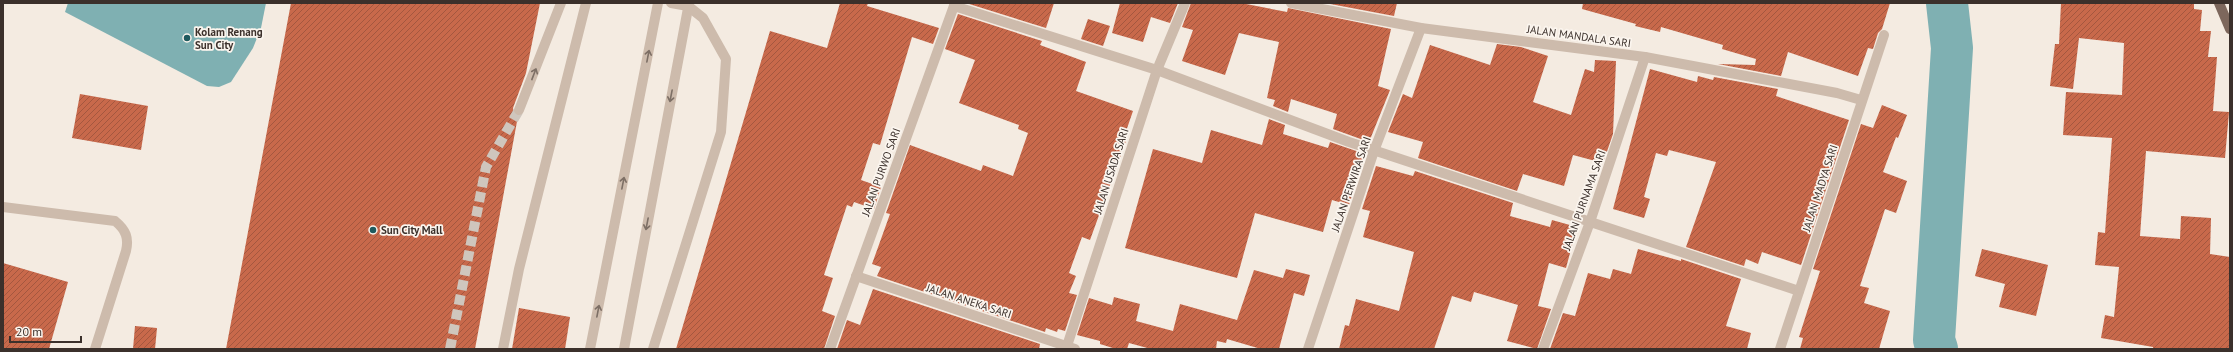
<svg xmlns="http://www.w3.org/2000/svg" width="2233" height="352" viewBox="0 0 2233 352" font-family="'PT Sans',sans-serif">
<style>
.water{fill:#7fb0b2}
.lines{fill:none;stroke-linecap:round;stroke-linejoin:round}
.river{stroke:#7fb0b2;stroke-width:42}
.building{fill:url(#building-hatch)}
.minor-tunnel{stroke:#cfc6bd;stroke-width:10;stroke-dasharray:10 5;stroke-linecap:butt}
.minor{stroke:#cdbbac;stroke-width:10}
.major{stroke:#7d675c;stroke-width:10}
.oneway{stroke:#7d6f65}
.poi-dot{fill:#1f5a5e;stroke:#fbf5ee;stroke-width:1.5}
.labels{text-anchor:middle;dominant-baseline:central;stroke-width:3.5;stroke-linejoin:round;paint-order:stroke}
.poi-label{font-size:11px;font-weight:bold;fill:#3b302b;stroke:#fbf5ee;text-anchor:start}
.street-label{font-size:11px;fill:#3b302b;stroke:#fbf5ee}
</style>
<defs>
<pattern id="building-hatch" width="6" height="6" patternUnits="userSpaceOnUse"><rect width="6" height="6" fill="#c8694b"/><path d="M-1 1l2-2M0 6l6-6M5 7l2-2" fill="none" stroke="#a4573f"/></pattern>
</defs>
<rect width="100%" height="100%" fill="#f4ebe1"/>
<path class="water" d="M68 3H266L261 28 253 48 231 82 219 87 207 86 65 12Z"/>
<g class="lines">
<path class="river" d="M1937 349 1934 340 1952 48 1947 3"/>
</g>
<g class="building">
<path d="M291 3H540L526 73 513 108 514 114 518 116 475 349H226Z"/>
<path d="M840 3H868L867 6 939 28 933 44 912 37 880 145 873 143 861 180 881 187 874 209 854 202 852 207 847 205 824 275 833 278 822 311 835 316 824 349H676L770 31 827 48Z"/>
<path d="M966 3H1054L1046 28Z"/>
<path d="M1120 3H1178L1170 23 1151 17 1143 42 1112 33Z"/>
<path d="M1191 3H1241L1287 12 1288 8 1391 29 1378 86 1390 90 1369 142 1333 129 1337 114 1291 99 1288 112 1273 106 1275 100 1267 98 1279 42 1239 33 1225 75 1182 61 1193 30 1182 27Z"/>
<path d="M1325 3H1397L1394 16Z"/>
<path d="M1583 3H1890L1882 29 1878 33 1873 49 1868 48 1858 76 1788 52 1781 76 1718 64 1755 65 1756 59 1722 49 1723 45 1661 27 1660 32 1635 26 1636 24 1582 9Z"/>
<path d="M2061 3H2194V9L2202 10 2200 31H2211L2208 57H2217L2213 111 2229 112 2225 158 2146 151 2140 236 2180 239 2181 216 2211 218 2210 254 2230 257V349H2153V347L2101 338 2105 315 2114 317 2119 267 2095 265 2098 232 2105 233 2112 138 2063 135 2066 92 2122 95 2124 43 2079 38 2073 89 2050 86 2055 44H2059Z"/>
<path d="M958 14 1042 41 1040 45 1086 62 1076 91 1133 111 1123 140 1126 141 1090 240 1082 237 1069 273 1076 276 1069 293 1077 295 1065 331 1058 329 1057 332 1046 328 1045 332 877 276 881 267 872 264 890 214 886 213 910 145 981 171 983 165 1013 176 1028 133 1018 129 1019 125 959 103 975 60 945 49Z"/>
<path d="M1088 19 1110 26 1103 46 1081 39Z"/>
<path d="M1497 44 1521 47 1548 56 1533 102 1571 115 1585 69 1594 72 1595 60 1616 61 1613 134 1603 163 1573 155 1564 186 1523 174 1517 191 1418 158 1423 142 1388 132 1403 94 1412 98 1430 45 1490 65Z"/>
<path d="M1650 69 1697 82 1698 76 1713 80 1714 77 1778 89 1776 96 1849 120 1801 265 1762 252 1758 264 1746 259 1744 266 1686 247 1716 162 1669 150 1667 156 1656 153 1644 197 1650 199 1644 218 1613 209Z"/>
<path d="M80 94 148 106 141 150 72 138Z"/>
<path d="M1882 105 1907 115 1898 138 1896 137 1883 172 1907 181 1896 213 1885 209 1860 286 1869 288 1864 303 1890 311 1879 349H1800L1803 338 1799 337 1820 271 1813 269 1861 124 1873 128Z"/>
<path d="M1269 119 1285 125 1283 134 1328 148 1330 142 1365 154 1349 205 1332 200 1323 232 1255 213 1237 278 1125 248 1153 149 1202 163 1211 130 1262 145Z"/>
<path d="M1376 166 1413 176 1415 171 1513 203 1510 216 1550 227 1552 220 1577 227 1566 268 1549 263 1538 306 1551 309 1537 349 1507 341 1518 305 1474 292 1471 302 1452 296 1434 349H1339L1345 325 1349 326 1356 299 1399 311 1414 252 1363 237 1370 211 1362 209Z"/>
<path d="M1638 249 1681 261V259L1741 279 1726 326 1751 333 1747 349H1550L1563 313 1575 316 1588 273 1610 279 1613 269 1631 274Z"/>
<path d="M1982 249 2048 265 2036 316 1999 307 2005 284 1975 276Z"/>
<path d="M3 263 68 282 49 349H3Z"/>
<path d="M1286 269 1310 275 1304 296 1294 293 1279 349H1261L1227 339 1226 343 1217 341 1216 349H1151L1129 343 1127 349H1116L1100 344V341L1077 335 1089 298 1112 305 1114 297 1140 304 1136 321 1173 331 1180 304 1237 320 1254 270 1283 278Z"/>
<path d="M873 289 1040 344 1039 349H837L847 320 860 325Z"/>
<path d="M519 308 570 317 565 349H512Z"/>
<path d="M135 326 157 328 155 349H133Z"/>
</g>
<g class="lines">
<path class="minor-tunnel" d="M450 349 486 167 519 110"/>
<g class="minor">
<path d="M1291 3 1421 28 1645 57 1837 93 1861 100"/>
<path d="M954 6 1157 70 1349 142 1799 291"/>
<path d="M519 110 561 3"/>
<path d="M3 207 115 221C126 230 129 238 126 251L95 349"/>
<path d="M856 276 1075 349"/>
<path d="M503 349 519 269 586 3"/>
<path d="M590 349 658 3"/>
<path d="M624 349 689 3"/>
<path d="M653 349 721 132 726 59 703 18 688 6 671 3"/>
<path d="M830 349 955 3"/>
<path d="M1066 349 1157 70 1185 3"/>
<path d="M1308 349 1374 151 1421 28"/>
<path d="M1543 349 1590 222 1645 57"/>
<path d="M1780 349 1884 35"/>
</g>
<path class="major" d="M2219 3 2230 29"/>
</g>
<defs><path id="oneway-shaft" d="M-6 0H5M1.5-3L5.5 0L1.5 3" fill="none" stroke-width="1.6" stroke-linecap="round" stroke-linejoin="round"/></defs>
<g class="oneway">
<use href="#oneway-shaft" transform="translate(648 56) rotate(-79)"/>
<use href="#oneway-shaft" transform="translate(534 74) rotate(-69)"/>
<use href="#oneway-shaft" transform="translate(671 96) rotate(101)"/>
<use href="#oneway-shaft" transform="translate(623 183) rotate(-79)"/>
<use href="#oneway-shaft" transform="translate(647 224) rotate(101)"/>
<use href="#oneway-shaft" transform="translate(598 311) rotate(-79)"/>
</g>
<g class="poi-dot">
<circle cx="187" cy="38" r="4"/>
<circle cx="373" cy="230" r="4"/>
</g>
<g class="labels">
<g class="poi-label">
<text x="195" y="32">Kolam Renang<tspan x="195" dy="13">Sun City</tspan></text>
<text x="381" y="230">Sun City Mall</text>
</g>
<g class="street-label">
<text transform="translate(1579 36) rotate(8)">JALAN MANDALA SARI</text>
<text transform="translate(1111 171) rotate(-72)">JALAN USADA SARI</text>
<text transform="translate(881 172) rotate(-70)">JALAN PURWO SARI</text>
<text transform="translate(1351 184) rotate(-71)">JALAN PERWIRA SARI</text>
<text transform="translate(1820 188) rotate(-72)">JALAN MADYA SARI</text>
<text transform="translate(1584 200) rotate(-70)">JALAN PURNAMA SARI</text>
<text transform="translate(969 301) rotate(18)">JALAN ANEKA SARI</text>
</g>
</g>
<rect width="2233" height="352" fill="none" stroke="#3b302b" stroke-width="8"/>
<path d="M10 336v6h71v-6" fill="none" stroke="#3b302b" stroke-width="2"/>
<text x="16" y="336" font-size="12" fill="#3b302b" stroke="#fbf5ee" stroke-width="3" paint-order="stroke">20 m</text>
</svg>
